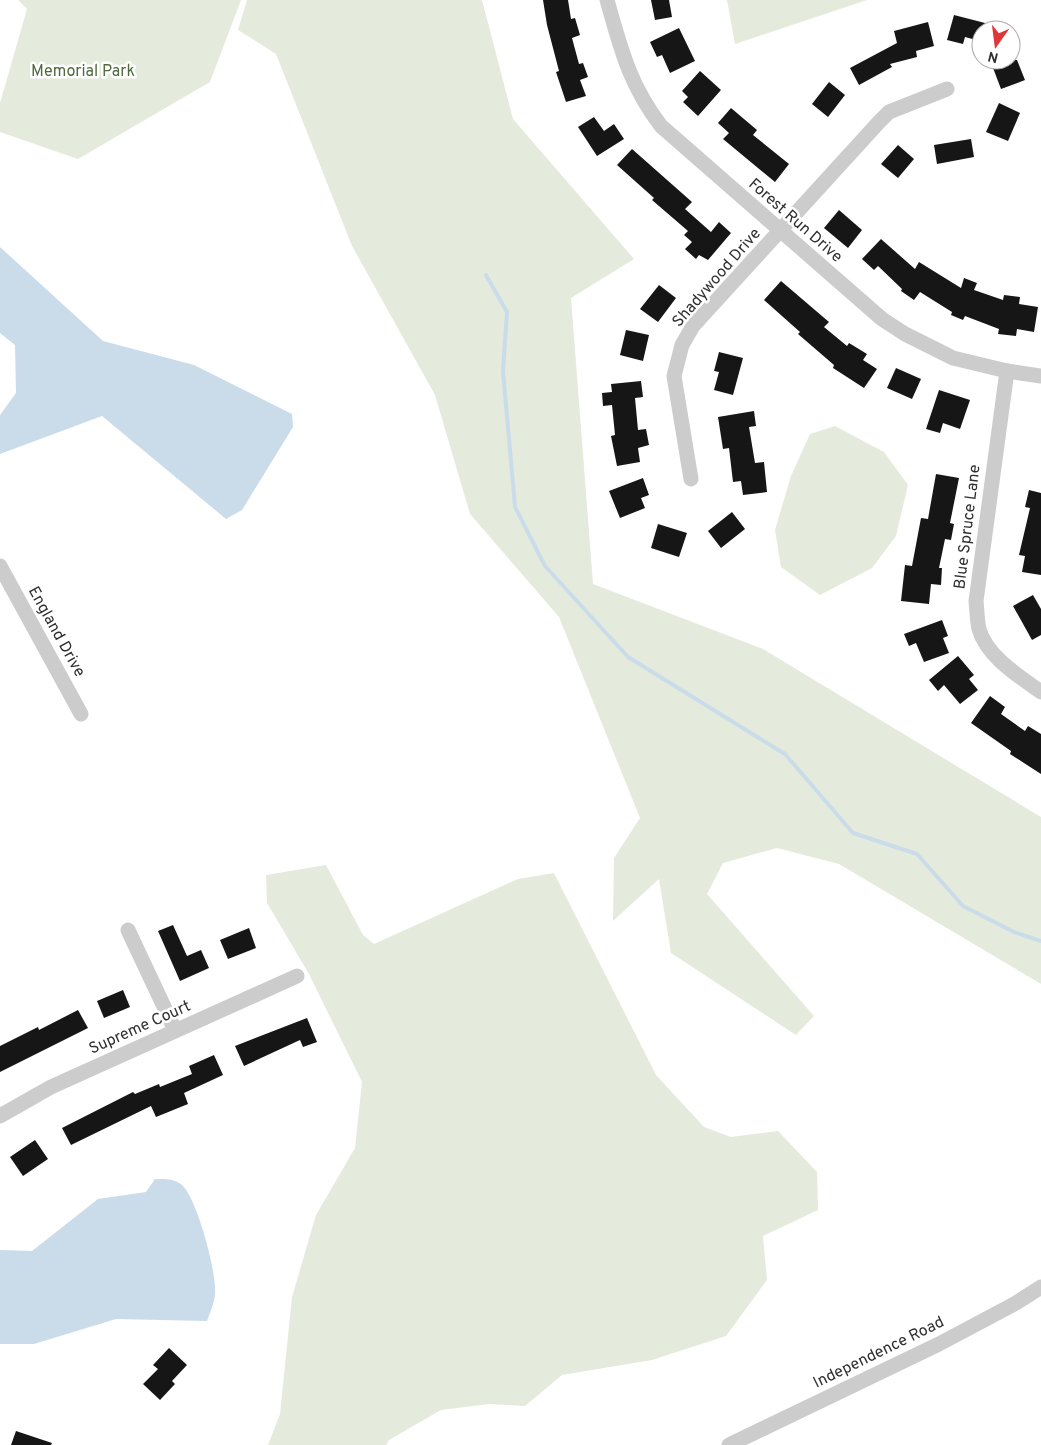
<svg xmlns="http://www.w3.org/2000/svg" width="1041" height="1445" viewBox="0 0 1041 1445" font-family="Overpass,sans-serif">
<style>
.green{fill:#e4ebdd}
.water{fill:#cadcea}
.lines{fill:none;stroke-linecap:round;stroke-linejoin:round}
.stream{stroke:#cadcea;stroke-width:4}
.building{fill:#161616}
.minor{stroke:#ccc;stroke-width:15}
.labels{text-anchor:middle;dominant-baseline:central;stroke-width:5;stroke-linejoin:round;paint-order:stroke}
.park-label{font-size:16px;fill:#4f693d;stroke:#fff}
.street-label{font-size:16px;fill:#2f2f2f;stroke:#fff}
</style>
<rect width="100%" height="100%" fill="#fff"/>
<g class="green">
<path d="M18 0H241L210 82 78 159 0 132V103L27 9Z"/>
<path d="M247 0H482L513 119 634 259 571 298 593 584 763 649 1041 817V984L839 864 777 848 723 863 707 894 814 1016 796 1035 671 953 659 879 613 921 614 858 640 818 559 617 470 514 435 395 352 246 276 54 238 30Z"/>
<path d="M727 0H867L735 44Z"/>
<path d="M835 426 884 452 908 485 896 536 872 568 820 595 781 567 775 530 791 476 810 434Z"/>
<path d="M326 865 363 935 374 944 518 879 554 873 656 1075 704 1127 731 1137 778 1131 817 1172 818 1210 763 1236 767 1280 726 1336 652 1360 562 1375 525 1406 489 1404 441 1410 389 1440 386 1445H268L280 1414 292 1297 316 1215 355 1148 362 1082 309 974 267 903 266 875Z"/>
</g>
<g class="water">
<path d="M0 247 103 341 194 365 292 414 293 427 242 510 226 519 102 416 0 454V415L16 393 15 345 0 333Z"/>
<path d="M155 1179C165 1179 176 1178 184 1187 198 1204 217 1272 215 1295 214 1303 210 1313 207 1321L116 1319 34 1344H0V1250L32 1251 98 1199 146 1192Z"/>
</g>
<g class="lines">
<path class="stream" d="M486 275 507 312 503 371 515 507 545 566 628 657 785 754 853 833 917 854 963 906 1014 932 1041 941"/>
</g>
<g class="building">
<path d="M543 0H568L571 19 575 18 580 35 572 38 579 64 583 63 588 77 580 80 586 96 566 102 556 72 559 71 547 25Z"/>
<path d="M651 0H669L672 17 655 20Z"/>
<path d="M954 15 985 23 983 30H981L980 41 965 37 963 44 947 40Z"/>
<path d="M928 22 934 46 916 51 917 57 890 64 892 67 859 85 850 68 897 43 894 31Z"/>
<path d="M679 28 695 61 670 73 662 55 657 57 650 42Z"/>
<path d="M990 60H1017L1025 80 1001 89Z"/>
<path d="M700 71 721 90 698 116 683 102 688 97 682 91Z"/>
<path d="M829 82 845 95 828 117 812 104Z"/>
<path d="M999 103 1020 113 1008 141 986 132Z"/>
<path d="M731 108 757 130 753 135 789 164 775 182 723 139 729 133 718 123Z"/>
<path d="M594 117 604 131 614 124 624 139 597 156 578 127Z"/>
<path d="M971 139 974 157 937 164 934 145Z"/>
<path d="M898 145 914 159 898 178 881 164Z"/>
<path d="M632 149 692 202 685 209 711 232 719 222 731 233 708 260 699 255 696 259 685 249 692 242 684 235 688 231 652 200 654 198 617 165Z"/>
<path d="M839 210 862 230 848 248 824 228Z"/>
<path d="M881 239 915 269 919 262 961 288 964 278 977 283 974 290 1003 300 1004 295 1020 297 1019 304 1038 307 1034 332 1017 329 1016 336 998 334 999 329 965 316 963 320 951 315 952 312 920 292 914 300 901 291 902 289 878 266 874 270 862 259Z"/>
<path d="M781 281 829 322 824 327 847 346 849 343 867 354 863 360 877 369 864 388 833 368 834 365 798 334 800 332 764 300Z"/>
<path d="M659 285 676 298 658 322 640 309Z"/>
<path d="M626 330 649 335 643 361 620 355Z"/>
<path d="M719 352 743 358 733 395 714 390 719 372 714 371Z"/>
<path d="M896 368 921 379 912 399 887 388Z"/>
<path d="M641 381 643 397 635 398 638 430 646 429 649 445 638 448 640 462 617 466 611 436 615 435 612 405 603 406 602 393 612 392 611 384Z"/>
<path d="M939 390 970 400 960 429 943 423 940 433 926 429Z"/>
<path d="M754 411 756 426 749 427 755 463 764 462 767 492 743 495 741 481 733 482 729 448 723 449 718 417Z"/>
<path d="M936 474 959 478 950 523 954 524 951 540 945 539 939 568H942L941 585 931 584 929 604 901 601 905 565 912 566 921 518 928 519Z"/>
<path d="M643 478 649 495 641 498 645 508 620 518 609 491Z"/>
<path d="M1029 490 1041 493V575L1022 572 1025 556 1019 555 1030 508 1025 507Z"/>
<path d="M732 512 745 529 721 548 708 531Z"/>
<path d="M658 524 687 533 679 557 651 548Z"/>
<path d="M1033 595 1041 609V635L1032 640 1013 606Z"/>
<path d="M942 620 948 636 943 638 949 653 924 662 916 643 909 646 904 634Z"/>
<path d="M958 656 974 675 969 679 978 690 960 704 944 685 938 691 929 680Z"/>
<path d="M990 696 1005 707 1001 714 1025 731 1028 726 1041 734V774L1010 754 1011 751 971 723Z"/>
<path d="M173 925 187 956 201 950 209 968 180 981 158 931Z"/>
<path d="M249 928 256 948 228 959 220 940Z"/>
<path d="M123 990 130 1007 104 1018 97 1001Z"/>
<path d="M78 1010 88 1028 0 1072V1046L38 1027 39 1030Z"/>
<path d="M307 1018 317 1042 303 1047 300 1040 244 1066 235 1046Z"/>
<path d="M214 1055 223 1075 184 1093 188 1104 156 1117 151 1106 71 1145 62 1128 133 1092 135 1094 159 1084 160 1087 192 1074 189 1066Z"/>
<path d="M35 1140 48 1159 23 1176 10 1157Z"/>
<path d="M169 1348 187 1365 172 1381 175 1384 160 1400 143 1384 158 1369 153 1365Z"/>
<path d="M16 1431 52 1443 51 1445H11Z"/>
</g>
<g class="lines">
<g class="minor">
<path d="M607 0C621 49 629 84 661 126L882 319 905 334 953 358 1007 371 1041 376"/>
<path d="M1007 371 976 601C977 610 977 620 979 629 987 657 1019 676 1041 692"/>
<path d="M691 479 674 376 682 345 693 326 879 122 889 112 947 89"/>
<path d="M0 566 81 714"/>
<path d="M128 930 175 1030"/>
<path d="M0 1116 51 1087 297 976"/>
<path d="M729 1445 939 1344 1016 1303 1041 1287"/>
</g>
</g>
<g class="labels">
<g class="park-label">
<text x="83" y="72">Memorial Park</text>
</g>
<g class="street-label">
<text transform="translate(795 221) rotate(41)">Forest Run Drive</text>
<text transform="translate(717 278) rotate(-49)">Shadywood Drive</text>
<text transform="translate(968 527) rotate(-83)">Blue Spruce Lane</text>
<text transform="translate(56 632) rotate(61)">England Drive</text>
<text transform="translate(140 1028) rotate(-24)">Supreme Court</text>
<text transform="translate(879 1353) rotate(-26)">Independence Road</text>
</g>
</g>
<g transform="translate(996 45) rotate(194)"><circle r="24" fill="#ffffff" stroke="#acacac"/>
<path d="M0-4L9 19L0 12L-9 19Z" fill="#df3739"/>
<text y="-8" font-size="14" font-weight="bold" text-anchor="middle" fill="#2f2f2f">N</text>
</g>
</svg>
